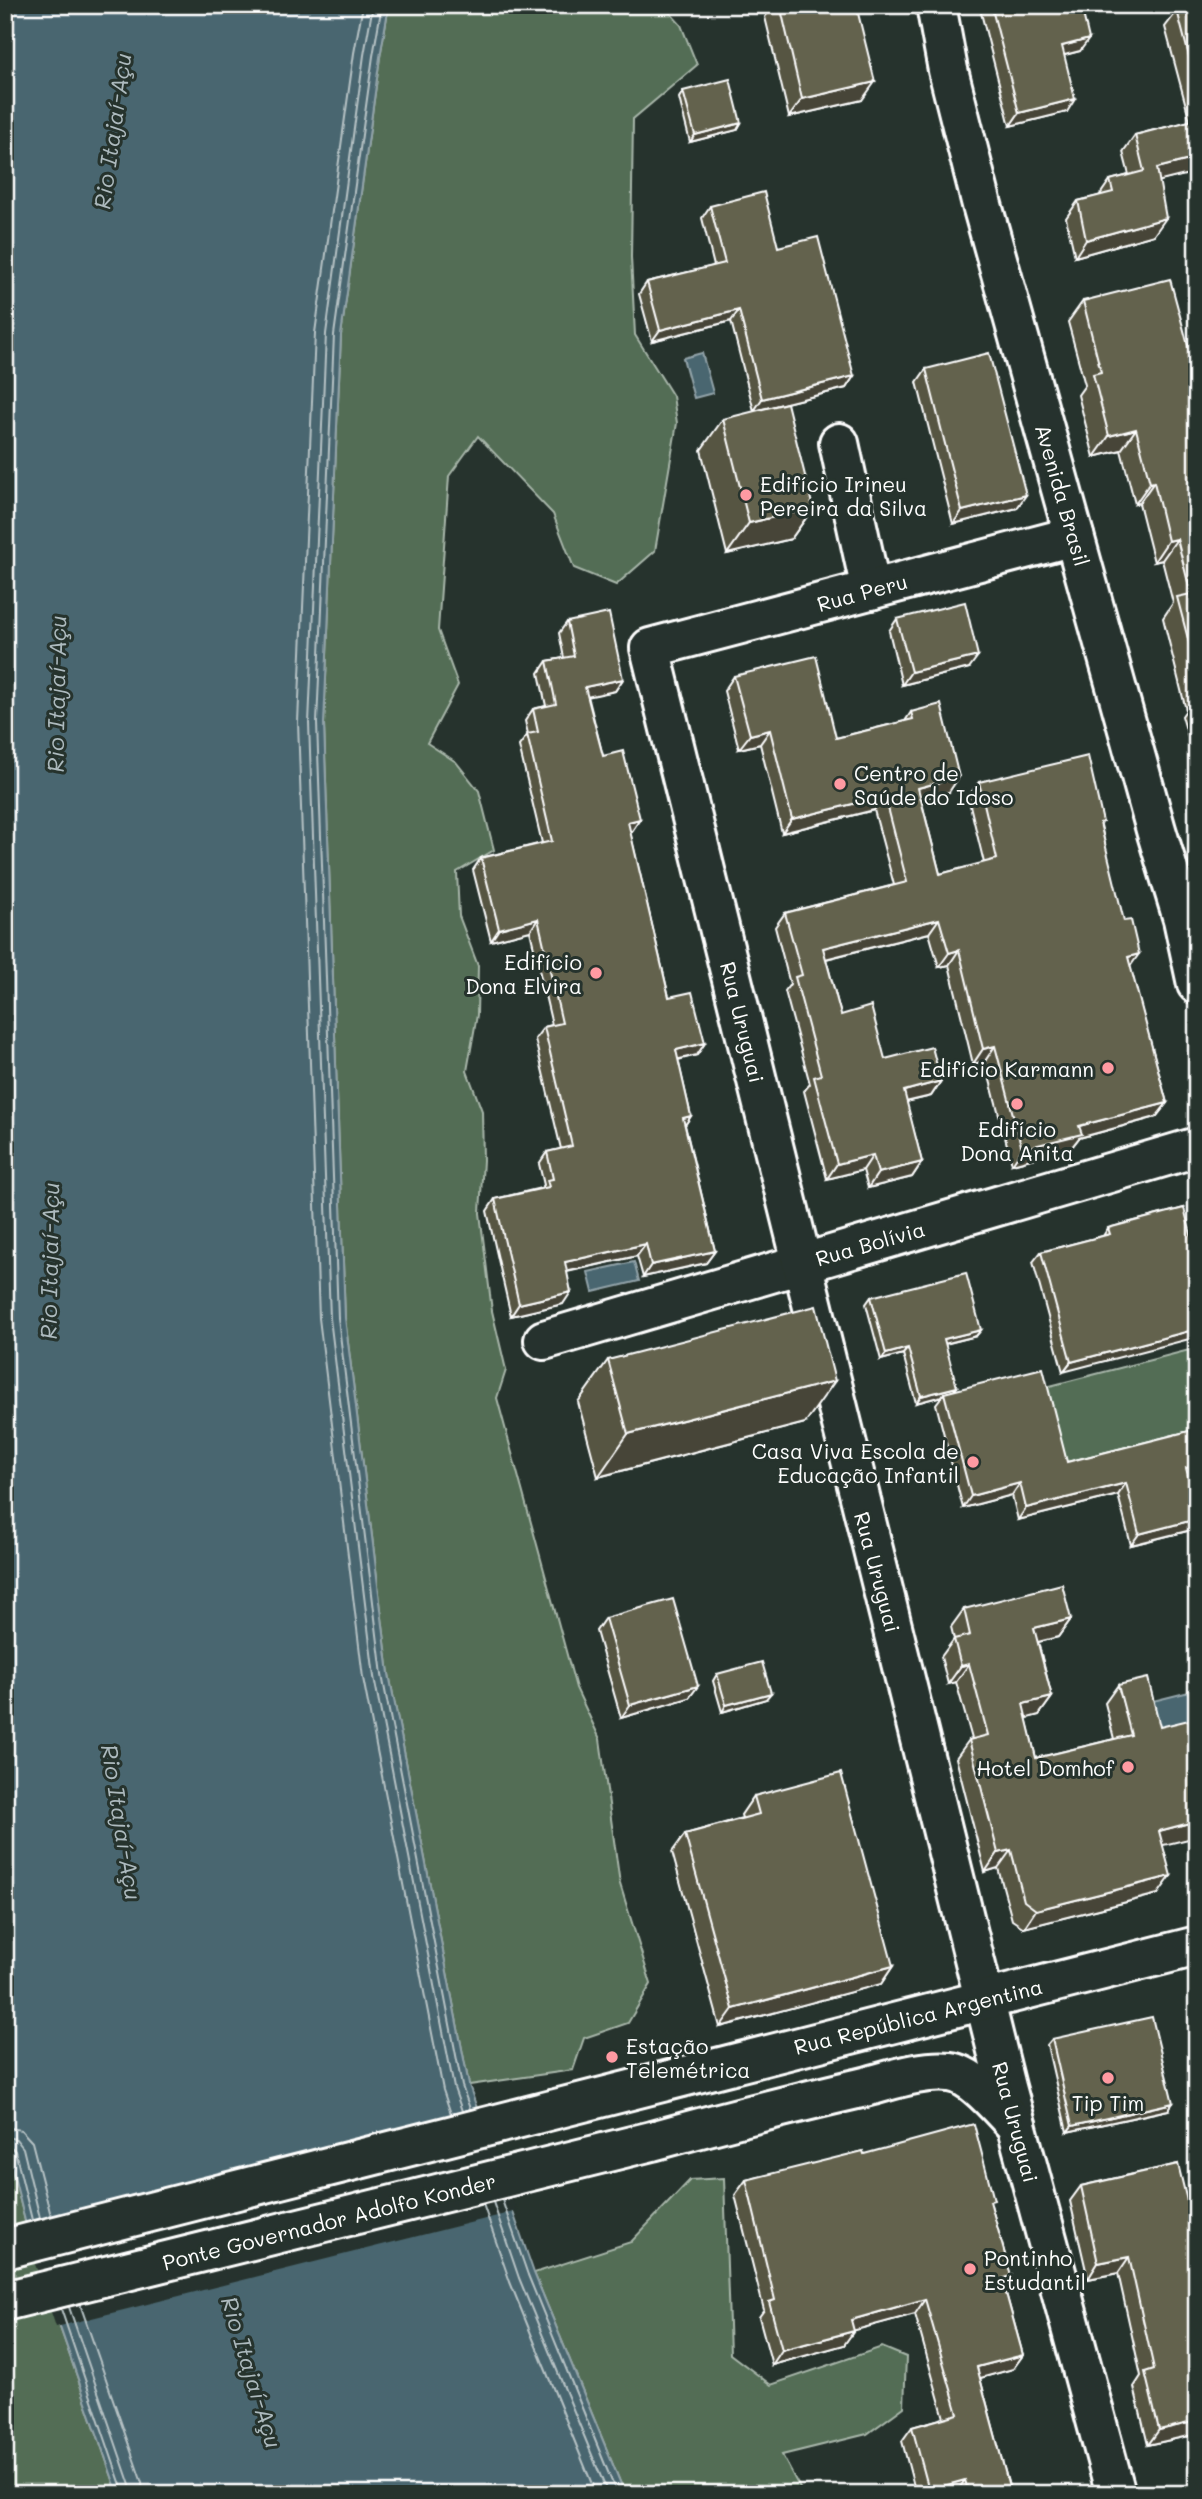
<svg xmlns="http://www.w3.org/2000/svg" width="1202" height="2499" viewBox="0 0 1202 2499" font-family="Mali,sans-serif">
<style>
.green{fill:#526d55;stroke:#a8b6aa;stroke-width:2}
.water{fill:#49666f;stroke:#92a3a9;stroke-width:2}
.pier{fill:#26332d}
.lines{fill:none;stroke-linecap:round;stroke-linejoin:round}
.shore{stroke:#b6c2c5;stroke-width:2}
.minor-casing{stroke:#fff;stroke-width:44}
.major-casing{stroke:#fff;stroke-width:44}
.minor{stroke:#26332d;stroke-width:38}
.major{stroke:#26332d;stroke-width:38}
.wall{fill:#565443;stroke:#fff;stroke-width:2}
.shaded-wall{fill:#464537;stroke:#fff;stroke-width:2}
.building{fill:#64624e;stroke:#fff;stroke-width:2}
.poi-dot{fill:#ff9aa2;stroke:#26332d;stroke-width:2.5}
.labels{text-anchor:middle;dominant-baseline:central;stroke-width:6;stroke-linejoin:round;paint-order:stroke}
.poi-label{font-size:21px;fill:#fff;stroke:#26332d;text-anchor:start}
.street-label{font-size:21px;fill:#fff;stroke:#26332d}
.water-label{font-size:23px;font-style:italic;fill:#adbabe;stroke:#26332d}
</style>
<rect width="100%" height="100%" fill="#26332d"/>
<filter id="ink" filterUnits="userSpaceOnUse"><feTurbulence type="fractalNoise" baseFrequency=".0143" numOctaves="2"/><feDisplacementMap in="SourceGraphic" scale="14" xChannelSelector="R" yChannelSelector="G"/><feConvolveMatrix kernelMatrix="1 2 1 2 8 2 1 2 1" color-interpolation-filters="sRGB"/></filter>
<g filter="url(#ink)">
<g class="green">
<path d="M389 5H663L681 25 697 65 633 119 631 257 635 335 673 396 677 423 655 551 616 585 574 568 553 514 478 436 449 476 438 630 458 685 427 743 456 762 479 791 494 850 457 872 459 916 478 966 477 1015 467 1071 482 1111 483 1160 480 1213 492 1311 506 1370 497 1398 576 1688 600 1739 620 1884 651 1984 628 2023 584 2038 573 2070 469 2085 389 1674 345 1318 324 724 341 335 380 57Z"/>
<path d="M1197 1348V1434L1064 1469 1042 1388Z"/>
<path d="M5 2140 30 2241 118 2494H5Z"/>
<path d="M724 2178 730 2354 771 2385 882 2347 906 2357 904 2407 867 2434 782 2455 803 2494H625L534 2273 631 2242 690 2180Z"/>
</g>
<g class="water">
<path d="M5 5H389L380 57 341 335 324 724 345 1318 389 1674 469 2085 534 2273 625 2494H118L30 2241 5 2140Z"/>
<path d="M702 353 713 393 694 398 683 358Z"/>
<path d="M634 1262 639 1281 593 1292 588 1272Z"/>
<path d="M1197 1690V1722L1153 1733 1145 1703Z"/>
</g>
<path class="pier" d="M480 2107 517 2211 56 2327 22 2225Z"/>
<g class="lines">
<g class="shore">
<path d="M363 5 354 53 315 333 298 722 319 1318 363 1678 443 2090 451 2114"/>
<path d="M373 5 364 55 326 334 309 723 330 1318 374 1677 454 2088 462 2111"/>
<path d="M382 5 373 56 334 335 317 723 338 1318 382 1675 462 2086 470 2109"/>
<path d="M5 2127 21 2130 32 2142 51 2216"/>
<path d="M5 2137 16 2139 23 2148 40 2218"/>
<path d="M5 2146 11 2147 15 2151 32 2220"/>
<path d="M502 2200 528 2275 617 2494"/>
<path d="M493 2202 519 2278 608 2494"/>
<path d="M483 2204 510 2282 596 2494"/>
<path d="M80 2304 142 2483 143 2494"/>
<path d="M69 2307 133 2494"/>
<path d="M61 2309 124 2494"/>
</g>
<defs>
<g id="minor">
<path d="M839 443 871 590"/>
<path d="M544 1340 1197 1147"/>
</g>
<g id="major">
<path d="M936 5 948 70 982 205 1156 830 1183 919 1197 984"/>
<path d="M1074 536 650 648 1006 2087 1116 2494"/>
<path d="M5 2249 1197 1946"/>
<path d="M5 2301 652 2141C721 2122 791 2104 861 2088 889 2081 921 2069 950 2072 974 2075 1000 2109 1016 2125"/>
</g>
</defs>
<use href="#minor" class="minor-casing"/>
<use href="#major" class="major-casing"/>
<use href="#minor" class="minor"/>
<use href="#major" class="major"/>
</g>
<g class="wall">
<path d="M774 5H856L862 100 789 117 765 17Z"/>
<path d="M979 5H1081L1080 51 1064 55 1067 112 1010 126Z"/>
<path d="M1171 5H1197V172L1159 181 1154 235 1075 257 1066 218 1078 201 1099 196 1110 180 1129 175 1123 152 1135 135 1190 121 1165 27 1174 15Z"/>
<path d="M683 91 741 123 737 130 690 142 679 98Z"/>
<path d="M710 206 778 247 854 376 846 388 754 411 731 321 652 341 639 294 647 282 714 266 702 218Z"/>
<path d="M1083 301 1189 349 1197 347V768L1182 716 1186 710 1163 618 1173 603 1162 560 1154 562 1139 503 1135 504 1121 450 1094 457 1078 395 1085 385 1068 322Z"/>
<path d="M926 369 1017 508 953 524 917 382Z"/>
<path d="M723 419 813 508 791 539 727 554 701 450Z"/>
<path d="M897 619 969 668 902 685 889 631Z"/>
<path d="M567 622 623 679 615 691 588 696 603 756 640 819 632 831 630 832 669 997 705 1043 697 1055 678 1060 691 1116 685 1125 715 1251 706 1263 643 1277 637 1256 567 1272 563 1304 511 1316 487 1211 495 1199 541 1188 544 1185 539 1164 547 1152 561 1149 535 1039 544 1027 552 1025 530 931 491 941 473 870 481 858 542 843 519 746 528 734 525 721 533 709 546 706 539 673 547 661 564 658 559 633Z"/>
<path d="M734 676 836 738 905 721 911 712 949 792 921 799 940 874 984 863 968 797 979 782 1101 825 1130 967 1167 1103 1156 1117 1079 1138 1071 1148 1012 1164 985 1061 973 1064 949 965 939 967 929 933 826 959 841 1015 885 1059 941 1081 931 1096 906 1102 922 1162 912 1177 868 1188 863 1170 827 1179 804 1091 810 1084 785 991 790 984 775 927 785 913 894 885 874 810 782 833 760 744 739 749 724 691Z"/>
<path d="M1184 1208 1063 1372 1033 1262 1041 1252 1103 1236 1108 1228Z"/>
<path d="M871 1297 981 1330 976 1336 945 1344 954 1390 1067 1462 1197 1429V1475L1188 1477 1197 1510V1521L1191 1530 1131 1545 1118 1495 1018 1520 1012 1495 963 1508 936 1404 942 1396 916 1403 903 1354 881 1360 866 1304Z"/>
<path d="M608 1360 805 1423 598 1477 578 1402Z"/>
<path d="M964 1609 1071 1619 1058 1637 1038 1642 1052 1697 1039 1715 1026 1718 1036 1758 1114 1739 1105 1703 1118 1685 1163 1845 1158 1894 1024 1928 1012 1920 998 1868 985 1872 956 1758 969 1740 972 1739 956 1682 948 1684 941 1657 954 1639 951 1627Z"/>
<path d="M605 1618 698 1686 689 1698 621 1718 596 1631Z"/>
<path d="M717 1674 766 1699 722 1712 713 1681Z"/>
<path d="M754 1796 893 1966 881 1984 720 2027 672 1852 685 1834 742 1818 741 1815Z"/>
<path d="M1052 2039 1168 2110 1067 2132 1047 2045Z"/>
<path d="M864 2154 991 2205 1011 2276 1004 2286 1023 2355 1013 2369 980 2378 1011 2494H916L902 2441 912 2427 944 2418 915 2314 854 2330 844 2345 772 2365 759 2317 764 2310 735 2195 746 2180Z"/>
<path d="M1178 2164 1197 2434 1148 2445 1134 2387 1141 2376 1118 2273 1088 2279 1070 2201 1081 2186Z"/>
</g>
<g class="shaded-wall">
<path d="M1089 39 1080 51 1053 58 1062 46Z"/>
<path d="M875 82 862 100 789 117 802 99Z"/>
<path d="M1075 99 1067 112 1010 126 1019 113Z"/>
<path d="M741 123 737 130 690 142 695 135Z"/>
<path d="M1197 158V172L1145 185 1157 168Z"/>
<path d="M1166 218 1154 235 1075 257 1086 240Z"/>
<path d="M739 310 731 321 652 341 660 330Z"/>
<path d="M854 376 846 388 754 411 762 399Z"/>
<path d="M1136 429 1121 450 1094 457 1109 436Z"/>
<path d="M1154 482 1139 503 1135 504 1150 483Z"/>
<path d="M1026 495 1017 508 953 524 962 511Z"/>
<path d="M813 508 791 539 727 554 749 523Z"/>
<path d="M1177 539 1162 560 1154 562 1168 541Z"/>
<path d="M978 656 969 668 902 685 911 672Z"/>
<path d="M623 679 615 691 577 699 585 687Z"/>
<path d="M770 730 760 744 739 749 750 735Z"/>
<path d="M959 777 949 792 908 802 918 788Z"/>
<path d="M885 796 874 810 782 833 792 819Z"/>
<path d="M640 819 632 831 619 834 628 822Z"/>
<path d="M538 919 530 931 491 941 499 929Z"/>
<path d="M939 919 929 933 813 962 823 948Z"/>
<path d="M959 950 949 965 939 967 949 953Z"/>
<path d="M1139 954 1129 968 1128 957Z"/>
<path d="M705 1043 697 1055 667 1062 676 1050Z"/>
<path d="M995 1046 985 1061 973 1064 983 1049Z"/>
<path d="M941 1081 931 1096 893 1105 904 1091Z"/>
<path d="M1167 1103 1156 1117 1079 1138 1071 1148 1012 1164 1022 1149 1079 1126Z"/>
<path d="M691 1116 683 1128V1118Z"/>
<path d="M873 1155 863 1170 827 1179 837 1164Z"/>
<path d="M922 1162 912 1177 868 1188 878 1173Z"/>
<path d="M646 1244 637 1256 556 1274 565 1262Z"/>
<path d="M715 1251 706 1263 643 1277 651 1265Z"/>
<path d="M571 1292 563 1304 511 1316 519 1304Z"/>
<path d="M1197 1329V1337L1063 1372 1071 1362Z"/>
<path d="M981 1330 976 1336 940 1345 944 1339Z"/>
<path d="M908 1348 903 1354 881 1360 886 1354Z"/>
<path d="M835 1381 805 1423 598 1477 628 1434Z"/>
<path d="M957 1387 952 1393H944L942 1396 916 1403 921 1396Z"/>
<path d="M1197 1465V1475L1178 1480 1186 1468Z"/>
<path d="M1020 1483 1012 1495 963 1508 971 1496Z"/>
<path d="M1126 1483 1118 1495 1018 1520 1026 1508Z"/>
<path d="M1197 1519V1521L1191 1530 1131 1545 1139 1534Z"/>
<path d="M1071 1619 1058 1637 1022 1646 1034 1628Z"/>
<path d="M969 1664 956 1682 948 1684 961 1666Z"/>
<path d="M698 1686 689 1698 621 1718 630 1705Z"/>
<path d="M771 1693 766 1699 722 1712 726 1705Z"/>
<path d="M1052 1697 1039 1715 1010 1723 1023 1704Z"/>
<path d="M1197 1821V1837L1147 1849 1159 1831Z"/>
<path d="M1011 1850 998 1868 985 1872 998 1853Z"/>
<path d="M1171 1876 1158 1894 1024 1928 1036 1910Z"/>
<path d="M893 1966 881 1984 720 2027 733 2009Z"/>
<path d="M1173 2103 1168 2110 1067 2132 1072 2126Z"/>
<path d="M1129 2257 1118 2273 1088 2279 1098 2263Z"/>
<path d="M1011 2276 1000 2291 1002 2279Z"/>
<path d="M925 2299 915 2314 841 2334 851 2320Z"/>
<path d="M854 2331 844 2345 772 2365 782 2350Z"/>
<path d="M1023 2355 1013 2369 966 2382 977 2367Z"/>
<path d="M1197 2421V2434L1148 2445 1159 2430Z"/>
<path d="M965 2480 955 2494H926L929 2490Z"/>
</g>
<g class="building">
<path d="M780 5H856L875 82 802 99Z"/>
<path d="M991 5H1081L1089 39 1062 46 1075 99 1019 113Z"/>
<path d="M1187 5H1197V87L1177 10 1188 7Z"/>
<path d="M730 79 741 123 695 135 683 91Z"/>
<path d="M1197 119V158L1157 168 1166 218 1086 240 1078 201 1113 192 1110 180 1144 171 1135 135Z"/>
<path d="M764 192 778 247 818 237 854 376 762 399 739 310 660 330 647 282 725 263 710 206Z"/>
<path d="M1170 279 1189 349 1197 347V673L1177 597 1191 594 1177 539 1168 541 1154 482 1150 483 1136 429 1109 436 1093 374 1101 372 1083 301Z"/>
<path d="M989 353 1026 495 962 511 926 369Z"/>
<path d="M787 403 813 508 749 523 723 419Z"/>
<path d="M965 602 978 656 911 672 897 619Z"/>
<path d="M609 613 623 679 585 687 603 756 623 751 640 819 628 822 669 997 692 992 705 1043 676 1050 691 1116 683 1118 715 1251 651 1265 646 1244 565 1262 571 1292 519 1304 495 1199 549 1187 547 1180 553 1179 547 1152 572 1146 544 1027 562 1023 538 919 499 929 481 858 552 841 527 734 538 732 533 709 556 704 547 661 574 656 567 622Z"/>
<path d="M816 656 836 738 913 719 911 712 941 704 959 777 918 788 940 874 997 859 979 782 1088 756 1103 822 1100 823 1124 921 1131 920 1139 954 1128 957 1167 1103 1079 1126 1082 1134 1022 1149 995 1046 983 1049 959 950 949 953 939 919 823 948 841 1015 871 1006 885 1059 932 1047 941 1081 904 1091 922 1162 878 1173 873 1155 837 1164 814 1077 821 1075 795 977 802 975 785 913 907 882 885 796 792 819 770 730 750 735 734 676Z"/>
<path d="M1184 1208 1197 1257V1329L1071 1362 1041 1252 1110 1234 1108 1228Z"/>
<path d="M966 1273 981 1330 944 1339 957 1387 921 1396 908 1348 886 1354 871 1297Z"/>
<path d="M816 1306 835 1381 628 1434 608 1360Z"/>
<path d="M1043 1368 1067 1462 1197 1429V1465L1186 1468 1197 1510V1519L1139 1534 1126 1483 1026 1508 1020 1483 971 1496 944 1393Z"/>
<path d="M1062 1584 1071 1619 1034 1628 1052 1697 1023 1704 1036 1758 1131 1735 1118 1685 1148 1678 1160 1727 1197 1718V1821L1159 1831 1171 1876 1036 1910 1024 1901 1011 1850 998 1853 969 1740 988 1735 969 1664 961 1666 954 1639 970 1635 964 1609Z"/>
<path d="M673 1599 698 1686 630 1705 605 1618Z"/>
<path d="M762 1662 771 1693 726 1705 717 1674Z"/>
<path d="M841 1773 893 1966 733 2009 685 1834 759 1814 754 1796Z"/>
<path d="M1152 2017 1173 2103 1072 2126 1052 2039Z"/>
<path d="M974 2124 994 2200 990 2201 1011 2276 1002 2279 1023 2355 977 2367 1011 2494H969L965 2480 929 2490 912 2427 958 2414 925 2299 851 2320 854 2331 782 2350 769 2302 775 2300 746 2180 863 2151 864 2154Z"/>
<path d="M1178 2164 1197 2242V2421L1159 2430 1145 2372 1154 2369 1129 2257 1098 2263 1081 2186Z"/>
<path d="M1036 2488 1037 2494H1016Z"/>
</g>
</g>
<g class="poi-dot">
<circle cx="746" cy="495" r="7"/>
<circle cx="840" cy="784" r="7"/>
<circle cx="596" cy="973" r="7"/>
<circle cx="1108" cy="1068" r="7"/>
<circle cx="1017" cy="1104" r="7"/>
<circle cx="973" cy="1462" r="7"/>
<circle cx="1128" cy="1767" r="7"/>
<circle cx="612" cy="2057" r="7"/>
<circle cx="1108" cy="2078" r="7"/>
<circle cx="970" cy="2269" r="7"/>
</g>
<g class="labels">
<g class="poi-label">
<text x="760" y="483">Edifício Irineu<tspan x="760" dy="24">Pereira da Silva</tspan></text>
<text x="854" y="772">Centro de<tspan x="854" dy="24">Saúde do Idoso</tspan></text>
<text x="582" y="961" text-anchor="end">Edifício<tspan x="582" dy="24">Dona Elvira</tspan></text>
<text x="1094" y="1068" text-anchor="end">Edifício Karmann</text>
<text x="1017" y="1128" text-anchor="middle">Edifício<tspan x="1017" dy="24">Dona Anita</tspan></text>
<text x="959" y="1450" text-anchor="end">Casa Viva Escola de<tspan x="959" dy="24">Educação Infantil</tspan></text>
<text x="1114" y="1767" text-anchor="end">Hotel Domhof</text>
<text x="626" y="2045">Estação<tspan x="626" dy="24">Telemétrica</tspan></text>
<text x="1108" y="2102" text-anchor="middle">Tip Tim</text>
<text x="984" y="2257">Pontinho<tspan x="984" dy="24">Estudantil</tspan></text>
</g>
<g class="street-label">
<text transform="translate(1063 495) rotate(74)">Avenida Brasil</text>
<text transform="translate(862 592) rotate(-15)">Rua Peru</text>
<text transform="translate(743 1022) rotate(76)">Rua Uruguai</text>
<text transform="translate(870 1243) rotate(-16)">Rua Bolívia</text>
<text transform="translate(878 1572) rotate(75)">Rua Uruguai</text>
<text transform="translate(918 2016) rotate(-14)">Rua República Argentina</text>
<text transform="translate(1016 2122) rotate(75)">Rua Uruguai</text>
<text transform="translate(329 2221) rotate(-14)">Ponte Governador Adolfo Konder</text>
</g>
<g class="water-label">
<text transform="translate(112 131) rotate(-82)">Rio Itajaí-Açu</text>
<text transform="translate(56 694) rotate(-89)">Rio Itajaí-Açu</text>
<text transform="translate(49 1261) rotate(-89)">Rio Itajaí-Açu</text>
<text transform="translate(122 1822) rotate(81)">Rio Itajaí-Açu</text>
<text transform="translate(252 2372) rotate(73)">Rio Itajaí-Açu</text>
</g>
</g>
<rect width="1202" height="2499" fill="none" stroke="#26332d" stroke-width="28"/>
<rect x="14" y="14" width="1174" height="2471" fill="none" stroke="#fff" stroke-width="2.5" filter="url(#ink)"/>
</svg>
